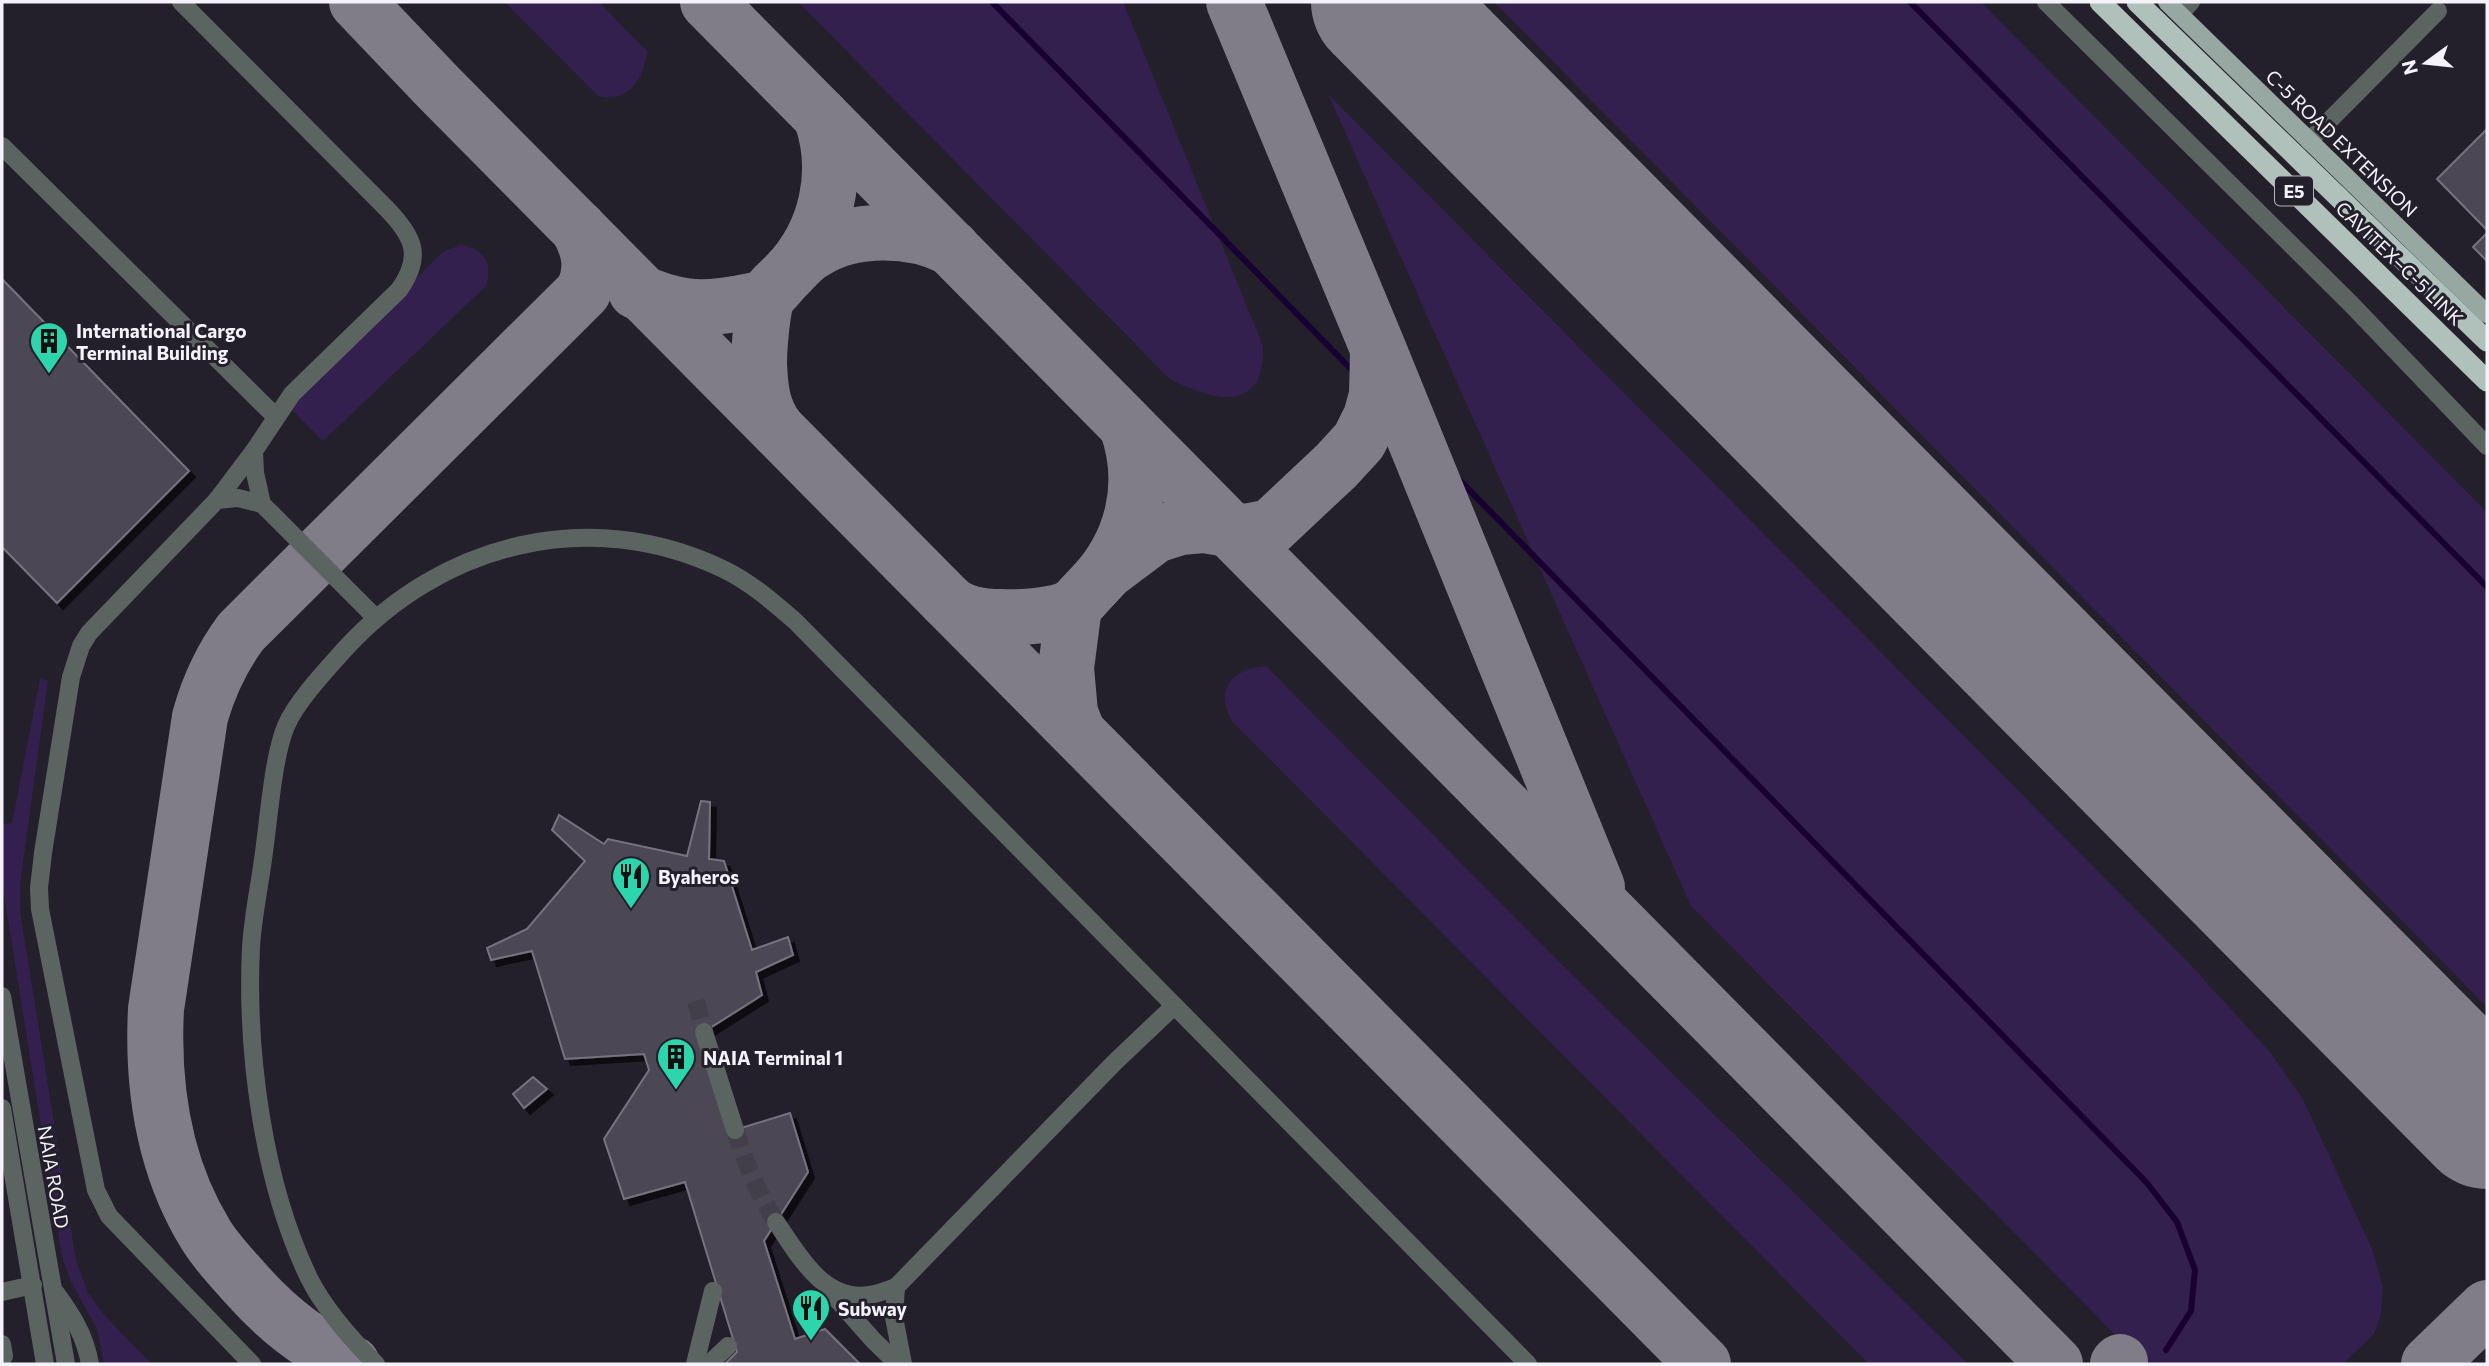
<svg xmlns="http://www.w3.org/2000/svg" width="2489" height="1366" viewBox="0 0 2489 1366" font-family="Commissioner,sans-serif">
<style>
.green{fill:#34204f}
.lines{fill:none;stroke-linecap:round;stroke-linejoin:round}
.stream{stroke:#190033;stroke-width:6}
.taxiway{stroke:#807d88;stroke-width:56}
.runway{stroke:#807d88;stroke-width:142}
.building{fill:#4b4754;stroke:#777280;stroke-width:2;filter:url(#shadow)}
.minor-tunnel{stroke:#423f4a;stroke-width:18;stroke-dasharray:18 9;stroke-linecap:butt}
.minor{stroke:#5c6461;stroke-width:18}
.major{stroke:#97a7a1;stroke-width:18}
.highway{stroke:#afc1ba;stroke-width:21}
.labels{text-anchor:middle;dominant-baseline:central;stroke-width:6;stroke-linejoin:round;paint-order:stroke}
.shield{fill:#231f2b;stroke:#b6b3bd;stroke-width:2}
.shield-label{font-size:18px;font-weight:bold;fill:#f5f2fb}
.street-label{font-size:19px;fill:#f5f2fb;stroke:#231f2b}
.poi-label{font-size:19px;font-weight:bold;fill:#f5f2fb;stroke:#231f2b;text-anchor:start}
</style>
<defs>
<filter id="shadow"><feDropShadow dx="6" dy="6" stdDeviation="0" flood-color="#0009"/></filter>
</defs>
<rect width="100%" height="100%" fill="#231f2b"/>
<g class="green">
<path d="M505 2H599L647 51C644 78 629 104 598 96Z"/>
<path d="M798 2H1123L1263 346C1265 415 1213 401 1170 379Z"/>
<path d="M1494 2H1981L2487 512V1007Z"/>
<path d="M1328 94 2186 960 2270 1052 2303 1099 2372 1249 2383 1287 2381 1314 2374 1334 2343 1364H2144L1691 906Z"/>
<path d="M460 245C483 247 495 265 485 287L323 441 287 405 443 252Z"/>
<path d="M1266 666 1553 956 1968 1364H1869L1233 722C1213 691 1232 668 1266 666Z"/>
<path d="M40 679 48 680 20 885V911L76 1260 88 1293 105 1316 152 1364H104L97 1329 71 1282 62 1257 2 882V824L12 823Z"/>
</g>
<g class="lines">
<g class="stream">
<path d="M992 2 2147 1183 2177 1222 2195 1270 2191 1311 2166 1350"/>
<path d="M1910 2 2487 587"/>
</g>
<g class="taxiway">
<path d="M357 2 438 87 1703 1364"/>
<path d="M708 2 2055 1364"/>
<path d="M1234 2 1377 346 1597 887"/>
<path d="M636 291C675 308 698 311 741 303 749 301 760 300 767 296 774 291 780 282 786 276 827 234 841 172 821 116"/>
<path d="M777 429C762 409 760 388 759 364 759 350 762 306 768 295 772 288 781 281 786 276 795 267 803 257 814 251 854 226 912 228 952 248"/>
<path d="M946 600C960 614 982 617 1001 617 1020 618 1059 616 1075 605 1080 601 1085 594 1090 589 1133 545 1148 485 1127 426"/>
<path d="M1077 731 1070 713 1066 668 1074 606 1107 571 1155 535 1180 527 1203 525 1245 532 1271 527 1336 466 1359 441 1371 417 1377 395 1378 352"/>
<path d="M2470 1100 2487 1124"/>
<path d="M352 1364C311 1346 276 1318 246 1284 232 1268 217 1253 206 1235 164 1167 152 1087 156 1009L200 717C209 685 221 659 241 632L583 292C594 270 590 249 578 228"/>
<path d="M2118 1364 2120 1362"/>
<path d="M2429 1364 2487 1308"/>
</g>
<path class="runway" d="M1382 2 2487 1118"/>
</g>
<g class="building">
<path d="M2487 129V230L2437 179Z"/>
<path d="M2487 233V261L2473 247Z"/>
<path d="M2 279 189 471 57 603 2 547Z"/>
<path d="M701 801 710 802 709 859 724 861 752 950 788 937 793 955 756 972 762 995 699 1035 728 1132 790 1113 808 1172 764 1241 795 1339 825 1329 860 1364H725L737 1352 685 1182 624 1199 604 1139 649 1070 644 1054 565 1059 532 951 491 960 487 948 527 929 585 861 552 830 559 815 604 844 608 839 687 856Z"/>
<path d="M533 1077 547 1089 524 1108 513 1094Z"/>
</g>
<g class="lines">
<g class="minor-tunnel">
<path d="M696 1001 704 1032"/>
<path d="M735 1130C745 1163 758 1192 776 1222"/>
</g>
<g class="minor">
<path d="M181 2 387 209C414 237 423 256 399 290L292 394 254 451 255 473 262 504 376 618"/>
<path d="M2046 2 2351 304 2487 446"/>
<path d="M2180 14 2191 2"/>
<path d="M2309 141 2438 11"/>
<path d="M2 146 276 417"/>
<path d="M217 500 254 451"/>
<path d="M2 996 66 1364"/>
<path d="M704 1032 735 1130"/>
<path d="M2 1108 45 1364"/>
<path d="M776 1222C798 1254 823 1302 869 1295 878 1294 887 1290 896 1287"/>
<path d="M827 1288 874 1341 898 1364"/>
<path d="M2 1292 33 1285"/>
<path d="M56 1293C73 1316 85 1336 90 1364"/>
<path d="M2 1344 4 1356 2 1359"/>
<path d="M252 1364 109 1216 96 1190 40 909 39 888 43 853 71 677 81 646 89 633 217 500 238 498 262 504"/>
<path d="M376 1364C351 1339 325 1310 309 1278 263 1183 246 1052 251 947 253 915 260 884 264 852 269 817 273 757 286 726 296 702 326 670 344 650 441 543 590 505 723 569 750 582 772 601 795 621L1528 1364"/>
<path d="M695 1364 713 1291"/>
<path d="M709 1364 728 1346"/>
<path d="M903 1364 894 1317 896 1287 1115 1062 1174 1006"/>
</g>
<path class="major" d="M2167 2 2487 314"/>
<g class="highway">
<path d="M2100 2 2487 381"/>
<path d="M2137 2 2487 341"/>
</g>
</g>
<defs>
<symbol id="building-pin" viewBox="-11 -11 22 30"><path d="M0 17L-7.5 6A9.5 9.5 0 1 1 7.5 6Z" fill="#2cd5ab" stroke="#231f2b"/><path d="M-4-6H4V6H1V3H-1V6H-4ZM-2.5-4.3h1.7v1.8h-1.7ZM.8-4.3h1.7v1.8H.8ZM-2.5-1h1.7V.8h-1.7ZM.8-1h1.7V.8H.8Z" fill="#111"/></symbol>
<symbol id="restaurant-pin" viewBox="-11 -11 22 30"><path d="M0 17L-7.5 6A9.5 9.5 0 1 1 7.5 6Z" fill="#2cd5ab" stroke="#231f2b"/><path d="M-5-6h1v4h1v-4h1v4h1v-4h1v5L-1.5 .5V6h-2V.5L-5-1ZM5-6V6H3V1.5H1.5Q1.5-4 5-6Z" fill="#111"/></symbol>
</defs>
<g fill-rule="evenodd">
<use href="#building-pin" x="27" y="319" width="44" height="60"/>
<use href="#restaurant-pin" x="609" y="854" width="44" height="60"/>
<use href="#building-pin" x="654" y="1035" width="44" height="60"/>
<use href="#restaurant-pin" x="789" y="1286" width="44" height="60"/>
</g>
<g class="labels">
<rect class="shield" x="2275" y="176.5" width="38" height="29" rx="5"/>
<g class="shield-label">
<text x="2294" y="191">E5</text>
</g>
<g class="street-label">
<text transform="translate(2342 143) rotate(44)">C-5 ROAD EXTENSION</text>
<text transform="translate(2400 263) rotate(44)">CAVITEX–C-5 LINK</text>
<text transform="translate(54 1177) rotate(80)">NAIA ROAD</text>
</g>
<g class="poi-label">
<text x="76" y="330">International Cargo<tspan x="76" dy="22">Terminal Building</tspan></text>
<text x="658" y="876">Byaheros</text>
<text x="703" y="1057">NAIA Terminal 1</text>
<text x="838" y="1308">Subway</text>
</g>
</g>
<rect width="2489" height="1366" fill="none" stroke="#f5f2fb" stroke-width="7"/>
<g transform="translate(2426 63) rotate(255)" stroke="#231f2b" stroke-width="5" paint-order="stroke">
<path d="M0-5L12 26L0 18L-12 26Z" fill="#f5f2fb"/>
<text y="-10" font-size="19" font-weight="bold" text-anchor="middle" fill="#f5f2fb">N</text>
</g>
</svg>
